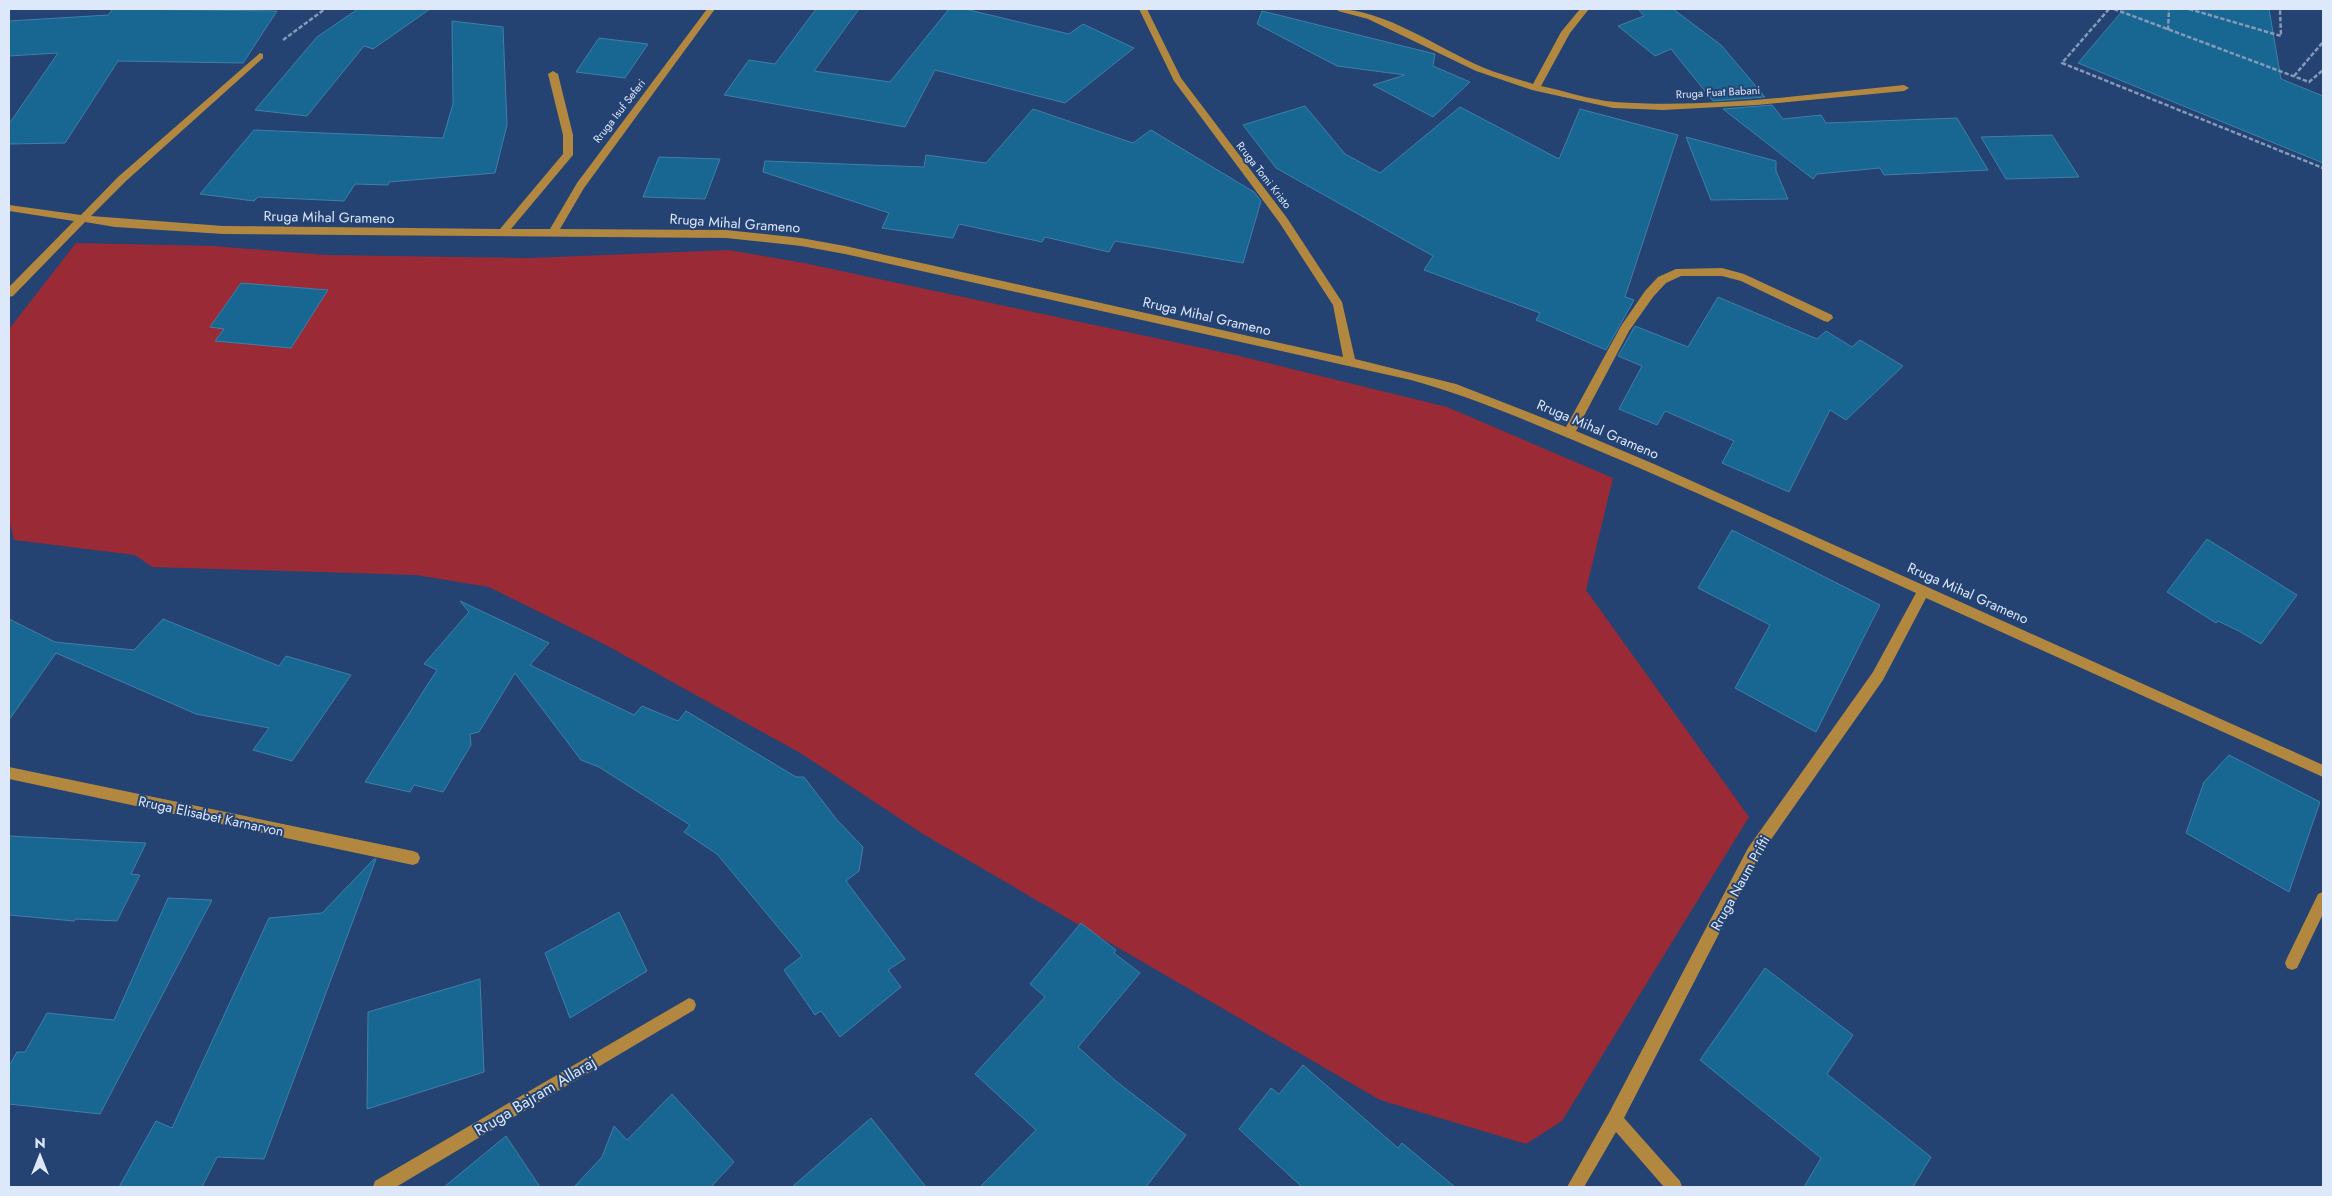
<svg xmlns="http://www.w3.org/2000/svg" width="2332" height="1196" viewBox="0 0 2332 1196" font-family="Jost,sans-serif">
<style>
.green{fill:#9a2a36}
.building{fill:#186793;stroke:#407fa7}
.lines{fill:none;stroke-linecap:round;stroke-linejoin:round}
.path{stroke:#8599b9;stroke-width:2.5;stroke-dasharray:4.5 2;stroke-linecap:butt}
.minor{fill:#b28840;fill-rule:evenodd}
.labels{text-anchor:middle;dominant-baseline:central;stroke-width:4;stroke-linejoin:round;paint-order:stroke}
.far-street-label{font-size:11px;fill:#dde8fa;stroke:#244272}
.street-label{font-size:14px;fill:#dde8fa;stroke:#244272}
.near-street-label{font-size:16px;fill:#dde8fa;stroke:#244272}
</style>
<rect width="100%" height="100%" fill="#244272"/>
<path class="green" d="M76 243 213 246 326 255 531 258 729 250 804 263 1235 355 1447 407 1613 478 1586 590 1749 817 1562 1121 1526 1144 1380 1100 923 834 802 754 604 644 489 587 416 575 152 567 135 555 14 540 9 519V329Z"/>
<g class="building">
<path d="M113 9 277 11 243 63 118 61 65 143 9 144V124L58 53 9 56V21L108 15Z"/>
<path d="M358 9H430L373 49 364 46 307 116 255 110 317 37Z"/>
<path d="M816 9H859L814 71 890 82 949 9H965L1069 34 1083 24 1134 48 1065 103 935 70 905 127 724 95 749 60 775 64Z"/>
<path d="M1638 9H1673L1721 45 1765 97 1713 101 1671 49 1655 56 1618 26 1644 16Z"/>
<path d="M2124 9H2269L2281 79 2323 96V163L2078 63Z"/>
<path d="M1262 11 1435 54 1433 66 1470 82 1433 117 1373 85 1405 75 1337 66 1257 24Z"/>
<path d="M452 21 503 27 507 125 495 173 389 182 388 185 355 184 344 201 258 197 254 201 200 194 254 130 443 138 453 104Z"/>
<path d="M599 38 648 44 625 78 576 72Z"/>
<path d="M1772 105 1783 119 1821 115 1826 123 1957 118 1988 170 1884 175 1880 168 1817 174 1813 179 1723 109Z"/>
<path d="M1305 106 1345 154 1380 173 1460 107 1559 159 1580 109 1678 135 1625 297 1634 300 1606 350 1536 320 1540 313 1424 270 1433 256 1276 168 1243 125Z"/>
<path d="M1033 109 1133 143 1151 130 1254 192 1261 201 1243 263 1115 241 1109 252 1045 237 1042 242 959 224 953 238 882 228 889 213 763 172 765 161 924 167 926 155 986 163Z"/>
<path d="M2052 135 2079 177 2006 179 1981 137Z"/>
<path d="M1686 137 1776 161V171L1788 199 1711 200Z"/>
<path d="M659 157 720 159 705 199 643 197Z"/>
<path d="M241 283 328 290 291 348 215 341 224 329 210 327Z"/>
<path d="M1718 297 1817 339 1826 331 1852 347 1860 340 1903 366 1846 420 1830 410 1789 492 1722 463 1734 441 1665 411 1657 425 1619 409 1642 366 1618 356 1635 326 1688 347Z"/>
<path d="M1732 530 1880 605 1816 732 1735 688 1770 625 1698 588Z"/>
<path d="M2207 539 2297 595 2261 644 2239 631 2218 621 2216 623 2167 592Z"/>
<path d="M460 601 549 643 530 665 634 715 642 706 678 721 686 711 796 777H804L837 820 863 847 859 871 846 881 905 959 888 970 901 987 840 1037 821 1011 815 1015 784 970 802 956 717 854 684 832 690 825 599 767 581 760 515 673 479 732 470 734 471 745 443 792 414 785 410 792 365 782 437 670 424 664 469 612Z"/>
<path d="M9 619 55 642 134 650 163 619 279 666 286 656 351 675 292 761 253 750 269 728 196 714 56 653 9 720Z"/>
<path d="M2229 755 2320 802 2289 892 2186 833 2204 782Z"/>
<path d="M9 836 146 843 131 874 140 875 117 921 76 919 74 921 9 915Z"/>
<path d="M374 859H376L264 1159 217 1157 202 1187H119L156 1121 172 1128 269 918 322 913Z"/>
<path d="M168 898 212 900 100 1114 9 1104V1066L17 1052H25L47 1013 114 1020Z"/>
<path d="M619 912 647 971 570 1018 545 953Z"/>
<path d="M1081 923 1116 950 1114 953 1140 973 1078 1047 1117 1082 1186 1135 1146 1187H980L1036 1130 975 1074 1045 997 1030 984Z"/>
<path d="M1765 968 1853 1035 1827 1074 1931 1157 1913 1187H1804L1821 1158 1700 1060Z"/>
<path d="M480 979 484 1072 367 1109 368 1012Z"/>
<path d="M1303 1065 1398 1148 1402 1143 1455 1187H1302L1239 1129 1271 1088 1279 1094Z"/>
<path d="M672 1094 734 1162 711 1187H574L602 1157 614 1126 627 1140Z"/>
<path d="M871 1118 926 1187H792Z"/>
<path d="M506 1136 540 1187H444Z"/>
</g>
<g class="lines">
<g class="path">
<path d="M2109 9 2062 63 2323 168"/>
<path d="M2114 9 2309 82 2323 70"/>
<path d="M2189 9 2281 36 2280 9"/>
<path d="M2168 30 2169 9"/>
<path d="M283 40 325 9"/>
<path d="M2294 76 2323 42"/>
</g>
<g class="minor">
<path d="M707 9H715L584 188 560 229 726 230 801 238 845 246 1343 357 1333 305 1279 222 1174 81 1139 9H1147L1181 78 1287 218 1342 302 1355 359 1456 384 1566 427 1621 326 1645 291 1658 277 1676 269 1722 268 1744 274 1832 315 1833 318 1828 322 1824 321 1741 281 1722 276H1681L1666 283 1653 297 1629 331 1576 431 1654 464 2323 765V777L1926 598 1883 680 1758 858 1624 1118 1680 1181 1682 1187H1664L1616 1132 1584 1187H1567L1609 1113 1748 848 1873 672 1916 593C1808 544 1701 493 1592 448 1532 423 1473 397 1411 380L845 254 801 246 726 238 223 234 115 227 85 222 13 296 9 297V287L74 221 9 211V205L81 215 118 177 260 53 263 54V58L126 181 91 216 223 226 500 229 563 154V135L548 74 553 71 558 74 573 135V155L511 229H550L577 183Z"/>
<path d="M1337 9C1384 9 1438 48 1482 67 1498 74 1516 78 1533 84L1561 32 1580 9H1589L1570 33 1541 86C1565 91 1591 100 1615 102 1711 109 1809 94 1904 85L1909 88 1904 91 1757 105 1663 110 1613 108 1532 90 1476 71 1368 19 1338 11Z"/>
<path d="M9 767 413 851 418 853 420 858 418 863 413 865 9 779Z"/>
<path d="M2323 892V914L2297 968 2292 970 2287 968 2285 963 2287 958 2318 894Z"/>
<path d="M689 998 694 1000 696 1005 694 1010 396 1187H373L375 1181Z"/>
</g>
</g>
<g class="labels">
<g class="far-street-label">
<text transform="translate(1718 92) rotate(-3)">Rruga Fuat Babani</text>
<text transform="translate(619 111) rotate(-52)">Rruga Isuf Seferi</text>
<text transform="translate(1264 175) rotate(52)">Rruga Tomi Kristo</text>
</g>
<g class="street-label">
<text transform="translate(329 217) rotate(1)">Rruga Mihal Grameno</text>
<text transform="translate(735 223) rotate(4)">Rruga Mihal Grameno</text>
<text transform="translate(1207 316) rotate(13)">Rruga Mihal Grameno</text>
<text transform="translate(1598 429) rotate(23)">Rruga Mihal Grameno</text>
<text transform="translate(1968 593) rotate(24)">Rruga Mihal Grameno</text>
<text transform="translate(211 816) rotate(12)">Rruga Elisabet Karnarvon</text>
<text transform="translate(1740 883) rotate(-61)">Rruga Naum Prifti</text>
</g>
<g class="near-street-label">
<text transform="translate(535 1096) rotate(-31)">Rruga Bajram Allaraj</text>
</g>
</g>
<rect width="2332" height="1196" fill="none" stroke="#dde8fa" stroke-width="20"/>
<g transform="translate(40 1156)" stroke="#244272" stroke-width="4" paint-order="stroke">
<path d="M0-4L9 19L0 12L-9 19Z" fill="#dde8fa"/>
<text y="-8" font-size="14" font-weight="bold" text-anchor="middle" fill="#dde8fa">N</text>
</g>
</svg>
